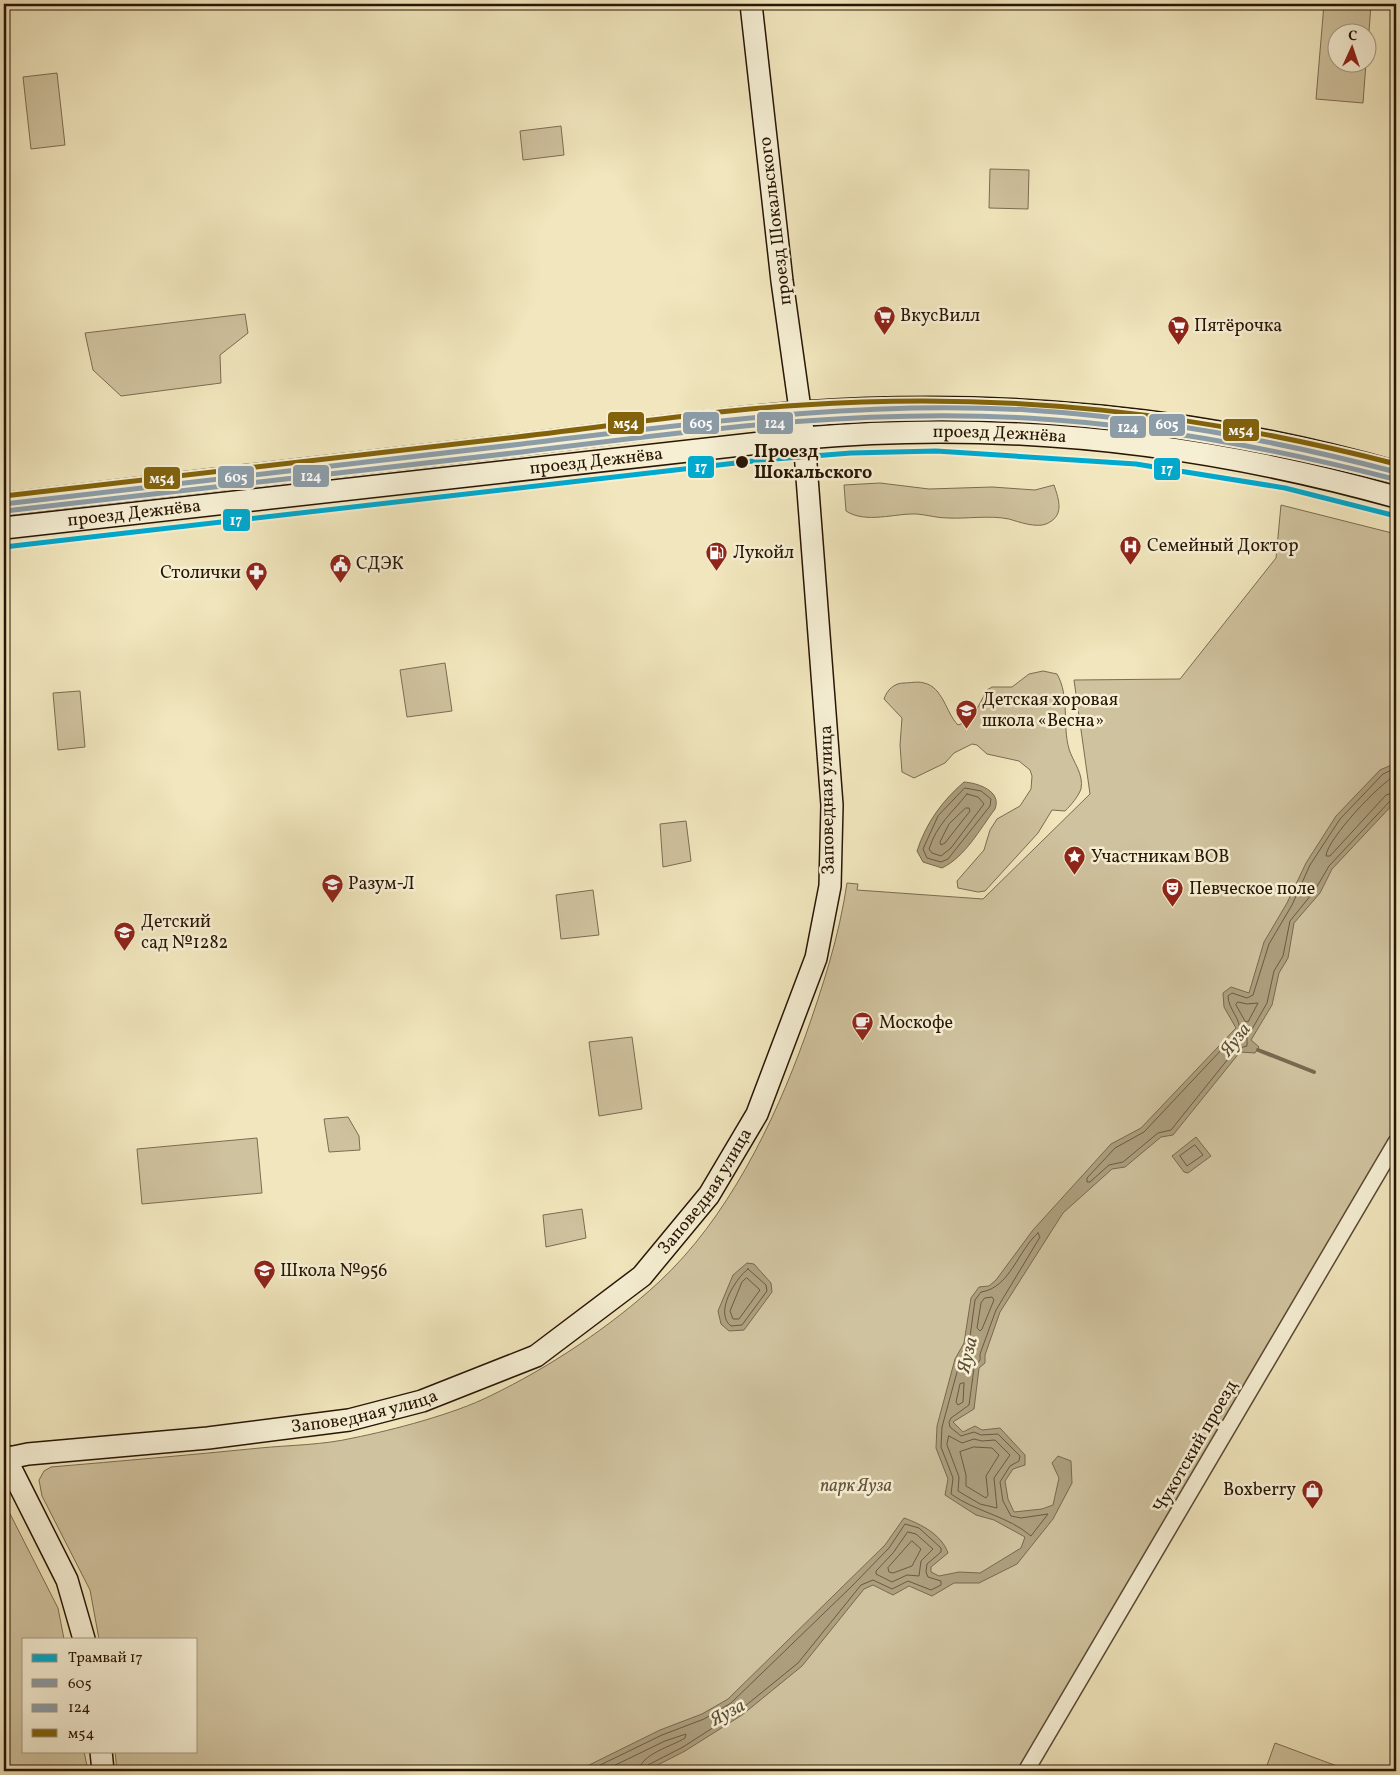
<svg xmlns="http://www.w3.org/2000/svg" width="1400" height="1775" viewBox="0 0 1400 1775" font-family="Vollkorn,serif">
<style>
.green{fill:#cfc29e;stroke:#7c6c52}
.water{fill:#ad9f7e;stroke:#78684e}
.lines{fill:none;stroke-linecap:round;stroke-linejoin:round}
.shore{stroke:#6a5a42;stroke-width:1}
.stream{stroke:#78684e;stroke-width:4}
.street-casing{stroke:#5a4933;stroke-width:18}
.secondary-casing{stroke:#281505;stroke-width:24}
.street{stroke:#f6efd4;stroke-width:15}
.secondary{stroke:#f6efd4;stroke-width:21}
.bus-1-casing{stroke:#f6efd4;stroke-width:9}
.bus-2-casing{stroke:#f6efd4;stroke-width:9}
.bus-3-casing{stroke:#f6efd4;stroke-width:9}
.bus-1{stroke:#8c9da8;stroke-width:5}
.bus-2{stroke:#8c9da8;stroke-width:5}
.bus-3{stroke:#82630c;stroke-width:5}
.tram-1-casing{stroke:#f6efd4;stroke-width:9}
.tram-1{stroke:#00a9ce;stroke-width:5}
.stop-dot{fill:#281505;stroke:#f6efd4;stroke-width:2}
.labels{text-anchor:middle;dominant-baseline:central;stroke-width:5;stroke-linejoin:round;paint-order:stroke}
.street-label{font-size:18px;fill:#281505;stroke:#f6efd4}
.poi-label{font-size:18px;fill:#281505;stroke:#f6efd4;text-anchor:start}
.stop-label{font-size:18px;font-weight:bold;fill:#281505;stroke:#f6efd4;text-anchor:start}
.park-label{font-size:18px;font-style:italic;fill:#62523b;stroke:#f6efd4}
.water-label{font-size:19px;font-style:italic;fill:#5d4c35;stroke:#f6efd4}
.line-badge{stroke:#f6efd4;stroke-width:2}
.badge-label{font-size:14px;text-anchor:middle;font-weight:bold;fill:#fff}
</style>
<rect width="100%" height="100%" fill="#f1e6bd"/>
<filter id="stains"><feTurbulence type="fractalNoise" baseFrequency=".004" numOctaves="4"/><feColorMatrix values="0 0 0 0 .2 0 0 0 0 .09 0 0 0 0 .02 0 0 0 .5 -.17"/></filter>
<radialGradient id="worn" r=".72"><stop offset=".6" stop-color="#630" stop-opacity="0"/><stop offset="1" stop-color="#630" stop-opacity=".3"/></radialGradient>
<g class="green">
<path d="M1324 4H1371L1368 45V32H1338V62L1366 63 1363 103 1316 99Z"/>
<path d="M57 73 65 145 31 149 23 77Z"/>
<path d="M561 126 564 155 523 160 520 131Z"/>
<path d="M990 169 1029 170 1028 209 989 208Z"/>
<path d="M245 314 248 333 220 355 221 383 121 396 93 370 85 333Z"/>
<path d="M880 483 929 489 992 487 1035 490 1054 485C1059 500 1065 516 1046 524 1036 528 1019 522 1009 519 989 515 967 519 948 518 937 518 928 515 917 514 895 513 866 524 846 511L844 485Z"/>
<path d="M1281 505 1396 534V1126L1317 1267 1018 1771H117L115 1751H196V1639H99L90 1590 42 1496 39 1480 44 1471 51 1467C121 1461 190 1455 260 1448 291 1445 323 1445 353 1438 393 1430 454 1414 490 1396 550 1367 610 1327 659 1282 727 1219 774 1123 805 1037 823 986 839 937 847 883L858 884 857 890 983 899 1090 794 1074 680 1180 679 1276 558Z"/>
<path d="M445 663 452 711 407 717 400 670Z"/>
<path d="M1043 671 1057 674C1070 697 1062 724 1069 749 1073 762 1084 774 1081 789 1078 797 1071 805 1065 811L1052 810 1038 833 985 891 978 892 958 888 957 881 984 850 990 830 997 819 1020 806 1031 789 1032 776 1030 770 1019 761 987 754 977 745 972 744 954 753 945 763 914 778 902 772 900 745 902 718 884 699C887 690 894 683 904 683 910 683 918 681 924 683 943 687 946 713 958 725L971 720 987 690 992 687H1012L1029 674Z"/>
<path d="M80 691 85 747 58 750 53 693Z"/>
<path d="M686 821 691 861 663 867 660 824Z"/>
<path d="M593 890 599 935 561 939 556 895Z"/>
<path d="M632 1037 642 1109 599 1116 589 1042Z"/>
<path d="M348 1117 359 1136 360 1150 329 1152 324 1119Z"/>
<path d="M257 1138 262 1193 142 1204 137 1149Z"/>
<path d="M582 1209 586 1238 546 1247 543 1215Z"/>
<path d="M4 1502 58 1608 64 1639H24V1751H84L88 1771H4Z"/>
<path d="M1275 1743 1337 1766 1335 1771H1265Z"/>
</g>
<g class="water">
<path d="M1396 763V801L1332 869 1320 893 1294 923 1288 958 1279 973 1272 1005 1251 1040 1259 1047 1255 1053 1240 1052 1173 1135 1161 1137 1125 1167 1112 1169 1063 1213 1000 1312 985 1355V1363L979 1368 974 1409 953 1422 963 1432 975 1426 982 1430 1000 1428 1025 1455V1465L1013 1469 1005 1481 1008 1499 1014 1512 1042 1509 1053 1505 1059 1478 1052 1463 1058 1456 1071 1461 1072 1483 1053 1519 1017 1564 979 1583H954L932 1596 909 1586 893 1595 873 1585 864 1589 802 1666 742 1715 685 1751 646 1771H577L660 1730 702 1714 728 1699 885 1545 904 1518C921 1524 942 1535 948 1553L931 1567V1572L939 1576 959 1572 980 1573 1021 1548 1025 1537 994 1520 976 1515 945 1495 948 1479 936 1448 937 1426 955 1359 964 1343 971 1298 979 1287 989 1286 996 1280 1033 1230 1111 1144 1141 1128 1236 1028 1224 1007 1223 993 1231 987 1249 993 1264 942 1287 903 1306 863 1336 816 1380 770Z"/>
<path d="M964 782C978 783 1002 791 995 809 980 829 965 857 942 868L923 862 917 851C926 823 942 801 964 782Z"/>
<path d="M1196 1137 1211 1156 1188 1173 1184 1172 1172 1156Z"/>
<path d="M747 1263 754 1264 771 1283 772 1292 744 1330 729 1331 721 1324 718 1311 733 1275Z"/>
</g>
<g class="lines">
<g class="shore">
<path d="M1396 768 1383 774 1340 819 1310 865 1292 905 1269 944 1253 995 1247 998 1232 993 1228 996C1228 1009 1242 1020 1239 1031L1144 1132 1115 1148 1087 1178V1182H1090L1109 1165 1123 1162 1158 1133 1171 1130 1236 1049 1247 1046V1038L1267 1003 1274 971 1283 956 1290 921 1315 890 1329 866 1391 800 1396 798"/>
<path d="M1396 775C1380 783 1327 839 1326 856H1330L1386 795 1396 792"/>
<path d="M965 788 981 791 991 799 990 806 948 859 941 862 927 858 923 849 938 816Z"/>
<path d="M967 794 978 797 984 804 951 848 941 856 932 853 929 849C937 824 952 813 967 794Z"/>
<path d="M966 808H969L970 811 945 843 941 845 940 842 949 824Z"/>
<path d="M1238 1002 1247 1004 1258 1003 1248 1022 1245 1021 1236 1005Z"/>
<path d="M1195 1145 1203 1155 1187 1166 1180 1156Z"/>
<path d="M1038 1233 1040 1237 996 1310 980 1354V1360L974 1368 969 1405 951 1418 949 1422 950 1427 961 1436 974 1432 981 1435 998 1434 1020 1456 1019 1461 1010 1466 1000 1482 1003 1501 1011 1516 1021 1518 1048 1514 1031 1536C1008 1516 976 1512 951 1494L953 1478 941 1447 942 1427 960 1361 969 1344 975 1300 981 1292C1010 1288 1018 1250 1038 1233Z"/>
<path d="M748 1269 766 1285 767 1291 742 1325 731 1326C714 1313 735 1279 748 1269Z"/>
<path d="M747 1278 760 1290 739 1319H733L730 1311 742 1282Z"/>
<path d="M985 1298 992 1297 994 1300 982 1329 980 1331 977 1328 981 1303Z"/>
<path d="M964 1383 963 1402 958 1405 956 1402 960 1384Z"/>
<path d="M949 1436 962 1443 974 1439 982 1441 995 1440 1010 1455 994 1478 997 1508 980 1504 958 1491 959 1477 947 1445Z"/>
<path d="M974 1447 992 1448 999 1455 986 1476 988 1495 986 1498 966 1486V1475L960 1452Z"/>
<path d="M908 1532 916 1534 933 1549 921 1561 919 1576 907 1575 892 1582 876 1574V1571L893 1553Z"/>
<path d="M912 1541 921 1549 912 1566 893 1573 889 1572 888 1568Z"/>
<path d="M588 1771 662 1735 704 1719 731 1703 852 1586 889 1548 905 1524 919 1528 941 1548V1552L927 1564 926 1572 928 1577 941 1581V1585L931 1590 908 1581 892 1589 873 1580 861 1585 798 1663 739 1711 683 1747 648 1765 645 1771"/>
<path d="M603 1771 665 1741 686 1734 685 1738C673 1746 640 1754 639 1771"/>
</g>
<path class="stream" d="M1258 1050 1314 1072"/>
<defs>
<path id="street" d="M1026 1771 1396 1142"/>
<g id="secondary">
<path d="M4 504C174 484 345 464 515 445 611 434 707 419 803 412 1002 398 1204 417 1396 472"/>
<path id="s1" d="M4 528 804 438C1004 420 1203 443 1396 497"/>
<path d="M4 1455 67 1580 84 1639"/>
<path id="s2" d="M4 1459 28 1454 208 1438 349 1420 422 1401 536 1356 642 1276 709 1195 757 1114 816 958 830 886 832 805 804 438 782 281 751 4"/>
<path d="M101 1751 103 1771"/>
</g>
</defs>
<use href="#street" class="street-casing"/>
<use href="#secondary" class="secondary-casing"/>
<use href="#street" class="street"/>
<use href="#secondary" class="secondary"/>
<defs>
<path id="bus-1" d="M4 504C177 484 350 465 522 444 691 424 858 400 1028 410 1153 418 1275 440 1396 472"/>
<path id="bus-2" d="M5 511C177 491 350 472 522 452 692 431 855 408 1027 418 1152 425 1273 448 1394 479"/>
<path id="bus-3" d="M4 496C172 477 340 457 508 438 606 427 704 411 803 405 1007 391 1198 413 1396 464"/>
</defs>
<use href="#bus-1" class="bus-1-casing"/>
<use href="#bus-2" class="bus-2-casing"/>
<use href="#bus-3" class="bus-3-casing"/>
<use href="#bus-1" class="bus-1"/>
<use href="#bus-2" class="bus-2"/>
<use href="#bus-3" class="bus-3"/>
<defs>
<path id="tram-1" d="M4 547 762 460 851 453 936 451 1136 464 1285 488 1396 516"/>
</defs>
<use href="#tram-1" class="tram-1-casing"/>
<use href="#tram-1" class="tram-1"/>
</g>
<defs>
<symbol id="supermarket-pin" viewBox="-11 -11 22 30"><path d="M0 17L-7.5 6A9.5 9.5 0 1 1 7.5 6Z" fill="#8f2418" stroke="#f6efd4"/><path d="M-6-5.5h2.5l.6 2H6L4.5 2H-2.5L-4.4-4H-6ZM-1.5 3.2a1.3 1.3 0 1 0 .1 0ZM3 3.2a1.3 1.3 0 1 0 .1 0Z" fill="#fff"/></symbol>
<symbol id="hospital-pin" viewBox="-11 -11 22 30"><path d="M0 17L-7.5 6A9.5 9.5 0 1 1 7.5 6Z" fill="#8f2418" stroke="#f6efd4"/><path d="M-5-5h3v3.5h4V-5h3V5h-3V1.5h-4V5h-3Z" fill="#fff"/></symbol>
<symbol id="fuel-pin" viewBox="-11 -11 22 30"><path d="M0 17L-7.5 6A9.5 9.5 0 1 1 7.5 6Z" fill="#8f2418" stroke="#f6efd4"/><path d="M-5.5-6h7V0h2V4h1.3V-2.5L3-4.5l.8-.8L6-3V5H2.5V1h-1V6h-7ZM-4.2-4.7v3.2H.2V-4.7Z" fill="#fff"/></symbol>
<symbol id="civic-pin" viewBox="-11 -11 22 30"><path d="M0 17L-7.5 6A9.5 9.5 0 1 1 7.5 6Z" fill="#8f2418" stroke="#f6efd4"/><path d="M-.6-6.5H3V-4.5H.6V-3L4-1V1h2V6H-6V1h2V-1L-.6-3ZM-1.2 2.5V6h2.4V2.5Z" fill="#fff"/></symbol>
<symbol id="pharmacy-pin" viewBox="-11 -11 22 30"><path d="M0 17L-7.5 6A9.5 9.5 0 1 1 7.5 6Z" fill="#8f2418" stroke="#f6efd4"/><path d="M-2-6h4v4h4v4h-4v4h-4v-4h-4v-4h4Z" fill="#fff"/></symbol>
<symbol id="school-pin" viewBox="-11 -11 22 30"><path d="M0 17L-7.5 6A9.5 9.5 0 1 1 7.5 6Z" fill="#8f2418" stroke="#f6efd4"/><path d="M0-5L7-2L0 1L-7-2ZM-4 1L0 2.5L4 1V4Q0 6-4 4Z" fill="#fff"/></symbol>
<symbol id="sight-pin" viewBox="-11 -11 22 30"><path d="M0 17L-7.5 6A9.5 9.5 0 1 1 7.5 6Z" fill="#8f2418" stroke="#f6efd4"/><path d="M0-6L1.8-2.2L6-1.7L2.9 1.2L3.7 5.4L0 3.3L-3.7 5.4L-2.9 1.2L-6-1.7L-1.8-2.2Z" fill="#fff"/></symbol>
<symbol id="theatre-pin" viewBox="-11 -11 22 30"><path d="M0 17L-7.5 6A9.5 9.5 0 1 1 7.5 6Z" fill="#8f2418" stroke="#f6efd4"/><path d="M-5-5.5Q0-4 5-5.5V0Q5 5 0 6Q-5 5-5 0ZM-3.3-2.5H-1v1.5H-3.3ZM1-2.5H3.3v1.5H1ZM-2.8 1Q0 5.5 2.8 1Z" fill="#fff"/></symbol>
<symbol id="cafe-pin" viewBox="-11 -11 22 30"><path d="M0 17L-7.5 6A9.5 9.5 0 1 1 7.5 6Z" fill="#8f2418" stroke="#f6efd4"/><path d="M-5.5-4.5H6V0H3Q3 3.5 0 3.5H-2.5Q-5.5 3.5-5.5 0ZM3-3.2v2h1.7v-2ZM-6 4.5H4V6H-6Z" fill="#fff"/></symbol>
<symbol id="shop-pin" viewBox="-11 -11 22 30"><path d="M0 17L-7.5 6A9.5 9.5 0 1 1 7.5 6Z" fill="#8f2418" stroke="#f6efd4"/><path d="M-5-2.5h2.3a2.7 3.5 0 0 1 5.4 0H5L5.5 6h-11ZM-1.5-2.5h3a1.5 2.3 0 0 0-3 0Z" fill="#fff"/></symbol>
</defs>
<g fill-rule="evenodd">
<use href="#supermarket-pin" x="872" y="304" width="25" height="34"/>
<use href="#supermarket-pin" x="1166" y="314" width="25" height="34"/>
<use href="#hospital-pin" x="1118" y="534" width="25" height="34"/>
<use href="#fuel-pin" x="704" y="540" width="25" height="34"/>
<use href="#civic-pin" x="328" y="552" width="25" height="34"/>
<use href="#pharmacy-pin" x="244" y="560" width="25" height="34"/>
<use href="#school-pin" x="954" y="698" width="25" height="34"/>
<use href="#sight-pin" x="1062" y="844" width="25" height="34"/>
<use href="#school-pin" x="320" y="872" width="25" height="34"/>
<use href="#theatre-pin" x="1160" y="876" width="25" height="34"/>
<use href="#school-pin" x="112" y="920" width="25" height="34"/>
<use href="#cafe-pin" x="850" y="1010" width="25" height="34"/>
<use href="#school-pin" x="252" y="1258" width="25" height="34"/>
<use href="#shop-pin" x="1300" y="1478" width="25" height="34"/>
</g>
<circle class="stop-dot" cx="742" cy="462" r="7"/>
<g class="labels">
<g class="street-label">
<text transform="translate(776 221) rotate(-97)">проезд Шокальского</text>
<text stroke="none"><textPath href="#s1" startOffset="1001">проезд Дежнёва</textPath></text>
<text stroke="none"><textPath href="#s1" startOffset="596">проезд Дежнёва</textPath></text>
<text stroke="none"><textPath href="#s1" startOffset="131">проезд Дежнёва</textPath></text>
<text transform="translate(828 800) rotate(-91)">Заповедная улица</text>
<text stroke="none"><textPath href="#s2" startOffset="784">Заповедная улица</textPath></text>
<text stroke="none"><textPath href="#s2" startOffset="364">Заповедная улица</textPath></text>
<text transform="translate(1196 1447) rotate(-60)">Чукотский проезд</text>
</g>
<g class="poi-label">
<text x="900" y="316">ВкусВилл</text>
<text x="1194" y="326">Пятёрочка</text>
<text x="1147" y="546">Семейный Доктор</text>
<text x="733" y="553">Лукойл</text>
<text x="356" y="564">СДЭК</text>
<text x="241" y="573" text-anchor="end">Столички</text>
<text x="982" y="700">Детская хоровая<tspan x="982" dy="21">школа «Весна»</tspan></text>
<text x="1091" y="857">Участникам ВОВ</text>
<text x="348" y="884">Разум-Л</text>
<text x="1189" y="889">Певческое поле</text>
<text x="141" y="922">Детский<tspan x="141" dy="21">сад №1282</tspan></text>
<text x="879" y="1023">Москофе</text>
<text x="280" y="1271">Школа №956</text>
<text x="1296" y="1490" text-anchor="end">Boxberry</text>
</g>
<g class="stop-label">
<text x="754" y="452">Проезд<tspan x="754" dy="21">Шокальского</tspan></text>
</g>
<g class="park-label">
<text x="856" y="1486">парк Яуза</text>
</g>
<g class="water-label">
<text transform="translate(1236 1040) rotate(-52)">Яуза</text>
<text transform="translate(968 1355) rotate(-77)">Яуза</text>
<text transform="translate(728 1713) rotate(-28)">Яуза</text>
</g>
</g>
<g class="line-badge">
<rect x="682" y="411" width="38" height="24" rx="5" fill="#8c9da8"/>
<rect x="756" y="411" width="38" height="24" rx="5" fill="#8c9da8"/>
<rect x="607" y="411" width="38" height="24" rx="5" fill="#82630c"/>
<rect x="1148" y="413" width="38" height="24" rx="5" fill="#8c9da8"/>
<rect x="1109" y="415" width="38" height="24" rx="5" fill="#8c9da8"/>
<rect x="1222" y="418" width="38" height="24" rx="5" fill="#82630c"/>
<rect x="687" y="455" width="28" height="24" rx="5" fill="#00a9ce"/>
<rect x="1153" y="457" width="28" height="24" rx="5" fill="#00a9ce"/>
<rect x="292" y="464" width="38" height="24" rx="5" fill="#8c9da8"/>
<rect x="217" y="465" width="38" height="24" rx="5" fill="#8c9da8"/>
<rect x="143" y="466" width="38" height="24" rx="5" fill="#82630c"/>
<rect x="222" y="508" width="29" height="24" rx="5" fill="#00a9ce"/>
</g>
<g class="badge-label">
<text x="701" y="428">605</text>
<text x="775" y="428">124</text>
<text x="626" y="428">м54</text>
<text x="1167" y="429">605</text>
<text x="1128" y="432">124</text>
<text x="1241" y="435">м54</text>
<text x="701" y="472">17</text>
<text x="1167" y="474">17</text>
<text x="311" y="481">124</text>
<text x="236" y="482">605</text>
<text x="162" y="483">м54</text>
<text x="236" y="525">17</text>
</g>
<rect width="1400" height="1775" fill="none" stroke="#f1e6bd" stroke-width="20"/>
<rect x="5" y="5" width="1390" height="1765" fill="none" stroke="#281505" stroke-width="2.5"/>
<rect x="10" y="10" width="1380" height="1755" fill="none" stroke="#281505"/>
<rect x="22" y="1638" width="175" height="115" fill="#f6efd4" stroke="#a49881"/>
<rect x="32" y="1654" width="25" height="8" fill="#00a9ce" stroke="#a49881"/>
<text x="68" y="1662" font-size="15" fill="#281505">Трамвай 17</text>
<rect x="32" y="1679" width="25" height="8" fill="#8c9da8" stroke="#a49881"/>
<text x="68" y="1688" font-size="15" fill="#281505">605</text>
<rect x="32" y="1704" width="25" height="8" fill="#8c9da8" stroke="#a49881"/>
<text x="68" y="1712" font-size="15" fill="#281505">124</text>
<rect x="32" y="1729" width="25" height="8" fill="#82630c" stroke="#a49881"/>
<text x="68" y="1738" font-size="15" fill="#281505">м54</text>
<g transform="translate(1352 48) rotate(3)"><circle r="24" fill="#f6efd4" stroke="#a49881"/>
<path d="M0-4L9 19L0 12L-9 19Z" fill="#8f2418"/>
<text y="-8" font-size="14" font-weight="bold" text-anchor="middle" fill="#281505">С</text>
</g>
<rect width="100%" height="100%" filter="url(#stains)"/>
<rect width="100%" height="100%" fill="url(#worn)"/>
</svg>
